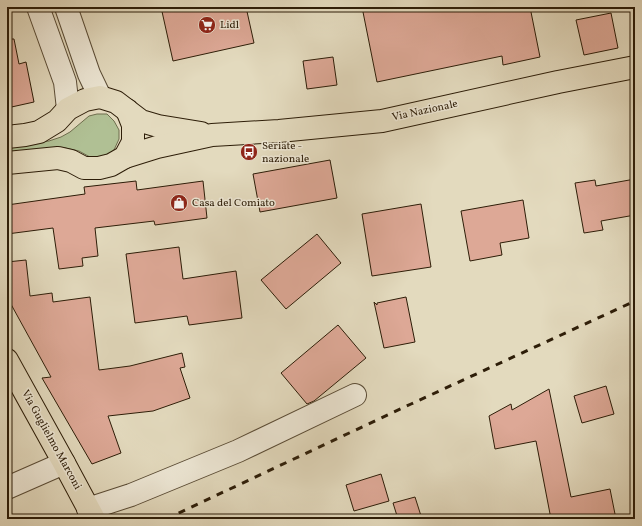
<svg xmlns="http://www.w3.org/2000/svg" width="642" height="526" viewBox="0 0 642 526" font-family="Vollkorn,serif">
<style>
.green{fill:#b0c094;stroke:#6e6e4e}
.building{fill:#dda896;stroke:#2d1d08}
.lines{fill:none;stroke-linecap:round;stroke-linejoin:round}
.minor-casing{stroke:#5a4c36;stroke-width:24}
.major-casing{stroke:#2d1d08;stroke-width:24}
.minor{stroke:#ede7d5;stroke-width:22}
.major{stroke:#e3dabe;stroke-width:22}
.rail{stroke:#2d1d08;stroke-width:3;stroke-dasharray:7 7;stroke-linecap:butt}
.labels{text-anchor:middle;dominant-baseline:central;stroke-width:3;stroke-linejoin:round;paint-order:stroke}
.poi-label{font-size:11px;fill:#2d1d08;stroke:#ede7d5;text-anchor:start}
.street-label{font-size:11px;fill:#2d1d08;stroke:#ede7d5}
</style>
<rect width="100%" height="100%" fill="#e3dabe"/>
<filter id="stains"><feTurbulence type="fractalNoise" baseFrequency=".005" numOctaves="4"/><feColorMatrix values="0 0 0 0 .2 0 0 0 0 .09 0 0 0 0 .02 0 0 0 .5 -.17"/></filter>
<radialGradient id="worn" r=".72"><stop offset=".6" stop-color="#630" stop-opacity="0"/><stop offset="1" stop-color="#630" stop-opacity=".3"/></radialGradient>
<path class="green" d="M97 114H107L114 121 119 130V139L114 150 105 157 97 158 90 157 79 151 65 148 7 155V147L49 141 61 137 70 132 89 116Z"/>
<g class="building">
<path d="M161 7H246L254 43 173 61Z"/>
<path d="M362 7H530L540 57 503 65 502 56 377 82Z"/>
<path d="M611 13 618 48 584 55 576 20Z"/>
<path d="M7 39H14L19 64 26 62 34 102 7 108Z"/>
<path d="M333 57 337 85 307 89 303 61Z"/>
<path d="M330 160 337 198 260 212 253 174Z"/>
<path d="M635 179V215L601 221 603 230 584 233 575 183 595 180 596 186Z"/>
<path d="M136 181 137 190 203 181 207 218 155 225 154 221 95 228 98 256 82 258 83 266 59 269 53 228 7 234V205L85 194 84 187Z"/>
<path d="M523 200 529 238 500 243 502 255 470 261 461 211Z"/>
<path d="M421 204 431 267 372 276 362 214Z"/>
<path d="M317 234 341 263 286 309 261 280Z"/>
<path d="M179 247 183 279 236 271 242 318 189 325 187 316 135 323 126 254Z"/>
<path d="M26 260 30 296 52 293 53 302 90 297 99 370 130 366 182 353 185 367 180 368 190 398 153 411 108 416 121 453 92 464 42 378 51 377 7 297V262Z"/>
<path d="M406 297 415 342 384 348 374 302 377 305V303Z"/>
<path d="M338 325 366 358 314 401 307 404 281 373Z"/>
<path d="M606 386 614 414 582 423 574 396Z"/>
<path d="M549 389 571 497 610 489 616 519H551L536 441 495 449 489 416 511 404 512 410Z"/>
<path d="M381 474 389 501 354 511 346 485Z"/>
<path d="M415 497 422 519H398L393 503Z"/>
</g>
<g class="lines">
<defs>
<g id="minor">
<path d="M38 7 65 82 68 109"/>
<path d="M66 7 89 74 100 97"/>
<path d="M7 488 64 463"/>
<path d="M88 509 131 495 238 451 355 395"/>
</g>
<g id="major">
<path d="M7 137 25 135 39 132 57 121 68 109 85 100 100 97 116 102 141 121 158 126 201 133"/>
<path d="M125 157 157 147 212 135 279 131 382 121 558 82 635 67"/>
<path d="M7 163 58 158 71 161 84 168H99L111 165 125 157 133 142V125L127 110"/>
<path d="M7 360 64 463 94 519"/>
</g>
</defs>
<use href="#minor" class="minor-casing"/>
<use href="#major" class="major-casing"/>
<use href="#minor" class="minor"/>
<use href="#major" class="major"/>
<path class="rail" d="M166 519 411 404 635 301"/>
</g>
<defs>
<symbol id="supermarket-disc" viewBox="-11 -11 22 22"><circle r="9.5" fill="#8f2418" stroke="#ede7d5"/><path d="M-6-5.5h2.5l.6 2H6L4.5 2H-2.5L-4.4-4H-6ZM-1.5 3.2a1.3 1.3 0 1 0 .1 0ZM3 3.2a1.3 1.3 0 1 0 .1 0Z" fill="#fff"/></symbol>
<symbol id="bus-disc" viewBox="-11 -11 22 22"><circle r="9.5" fill="#8f2418" stroke="#ede7d5"/><path d="M-5-6H5V4H4V6H2V4H-2V6H-4V4H-5ZM-3.5-4V0h7V-4ZM-3.5 1.2v1.5H-2V1.2ZM2 1.2v1.5H3.5V1.2Z" fill="#fff"/></symbol>
<symbol id="shop-disc" viewBox="-11 -11 22 22"><circle r="9.5" fill="#8f2418" stroke="#ede7d5"/><path d="M-5-2.5h2.3a2.7 3.5 0 0 1 5.4 0H5L5.5 6h-11ZM-1.5-2.5h3a1.5 2.3 0 0 0-3 0Z" fill="#fff"/></symbol>
</defs>
<g fill-rule="evenodd">
<use href="#supermarket-disc" x="197" y="15" width="20" height="20"/>
<use href="#bus-disc" x="239" y="142" width="20" height="20"/>
<use href="#shop-disc" x="169" y="193" width="20" height="20"/>
</g>
<g class="labels">
<g class="poi-label">
<text x="220" y="25">Lidl</text>
<text x="262" y="146">Seriate -<tspan x="262" dy="13">nazionale</tspan></text>
<text x="192" y="203">Casa del Comiato</text>
</g>
<g class="street-label">
<text transform="translate(425 111) rotate(-12)">Via Nazionale</text>
<text transform="translate(51 440) rotate(61)">Via Guglielmo Marconi</text>
</g>
</g>
<rect width="642" height="526" fill="none" stroke="#e3dabe" stroke-width="24"/>
<rect x="8" y="8" width="626" height="510" fill="none" stroke="#2d1d08" stroke-width="2"/>
<rect x="12" y="12" width="618" height="502" fill="none" stroke="#2d1d08"/>
<rect width="100%" height="100%" filter="url(#stains)"/>
<rect width="100%" height="100%" fill="url(#worn)"/>
</svg>
